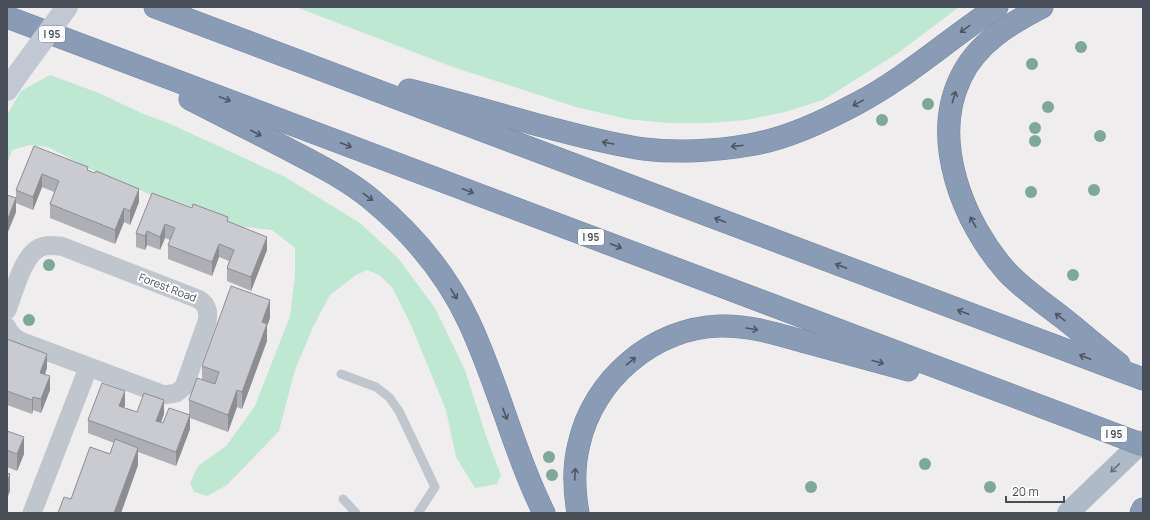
<svg xmlns="http://www.w3.org/2000/svg" width="1150" height="520" viewBox="0 0 1150 520" font-family="Manrope,sans-serif">
<style>
.green{fill:#bfe8d3}
.lines{fill:none;stroke-linecap:round;stroke-linejoin:round}
.highway-casing{stroke:#7586a2;stroke-width:23}
.lane{stroke:#bfc6cd;stroke-width:9}
.street{stroke:#bfc6cd;stroke-width:19}
.secondary{stroke:#c1c8d4;stroke-width:22}
.primary{stroke:#afbac9;stroke-width:22}
.highway{stroke:#8a9bb6;stroke-width:22}
.highway-bridge-casing{stroke:#7586a2;stroke-width:23;stroke-linecap:butt}
.secondary-bridge{stroke:#c1c8d4;stroke-width:22}
.highway-bridge{stroke:#8a9bb6;stroke-width:22}
.tree{fill:#7ea897}
.wall{fill:#aeafb4}
.shaded-wall{fill:#8d8e92}
.building{fill:#cacbd1;stroke:#8d8e92}
.oneway{stroke:#4e5661}
.oneway2{stroke:#666e7a}
.labels{text-anchor:middle;dominant-baseline:central;stroke-width:4;stroke-linejoin:round;paint-order:stroke}
.shield{fill:#fff;stroke:#7e838a;stroke-width:1}
.shield-label{font-size:10px;font-weight:bold;fill:#474e58}
.street-label{font-size:11px;fill:#474e58;stroke:#fff}
</style>
<rect width="100%" height="100%" fill="#efeded"/>
<g class="green">
<path d="M296 7H959L898 53 823 100 785 112 746 120 711 123H667L627 119 576 107 453 67Z"/>
<path d="M50 75 99 93 141 113 168 123 285 177 360 223 398 258 435 308 465 370 486 436 501 475 497 484 475 488 456 457 446 410 411 325 392 287 379 275 367 270 356 275 330 295 313 327 295 370 279 431 227 485 207 496 194 492 190 483 198 466 226 446 255 406 290 316 295 275V248L272 230 238 226 179 202 149 194 90 169 48 147 30 145 12 150 7 165V115L21 91Z"/>
</g>
<g class="lines">
<defs>
<g id="highway">
<path d="M155 7 1143 379"/>
<path d="M1042 7C1011 23 977 43 961 77 930 140 963 223 1007 272 1024 290 1044 303 1063 318 1082 333 1100 349 1119 364"/>
<path d="M7 17 1085 423"/>
<path d="M409 90C452 101 495 113 538 125 573 134 608 144 644 149 676 153 716 151 749 145 786 139 822 122 856 104 906 78 950 38 997 7"/>
<path d="M190 99C221 115 253 131 284 147 314 163 346 178 372 200 412 233 447 275 469 322 498 384 514 452 544 513"/>
<path d="M578 513C574 490 573 467 579 444 593 380 653 328 720 326 750 325 780 335 809 343 842 352 875 361 908 370"/>
<path d="M1141 513 1143 509"/>
</g>
</defs>
<use href="#highway" class="highway-casing"/>
<g class="lane">
<path d="M341 374 376 387 389 397 399 411 435 487 418 513"/>
<path d="M343 499 356 513"/>
</g>
<g class="street">
<path d="M7 310C14 293 22 257 39 248 46 244 53 246 61 246L198 299C207 304 209 312 207 322L184 387 176 393 164 395 25 343C17 340 10 335 7 327"/>
<path d="M32 513 88 368"/>
</g>
<path class="secondary" d="M7 90 18 74"/>
<path class="primary" d="M1068 513 1143 441"/>
<use href="#highway" class="highway"/>
<defs>
<path id="highway-bridge" d="M1085 423 1143 445"/>
</defs>
<use href="#highway-bridge" class="highway-bridge-casing"/>
<path class="secondary-bridge" d="M18 74 67 7"/>
<use href="#highway-bridge" class="highway-bridge"/>
</g>
<g class="tree">
<circle cx="1081" cy="47" r="6"/>
<circle cx="1032" cy="64" r="6"/>
<circle cx="928" cy="104" r="6"/>
<circle cx="1048" cy="107" r="6"/>
<circle cx="882" cy="120" r="6"/>
<circle cx="1035" cy="128" r="6"/>
<circle cx="1100" cy="136" r="6"/>
<circle cx="1035" cy="141" r="6"/>
<circle cx="1094" cy="190" r="6"/>
<circle cx="1031" cy="192" r="6"/>
<circle cx="49" cy="265" r="6"/>
<circle cx="1073" cy="275" r="6"/>
<circle cx="29" cy="320" r="6"/>
<circle cx="549" cy="457" r="6"/>
<circle cx="925" cy="464" r="6"/>
<circle cx="552" cy="475" r="6"/>
<circle cx="811" cy="487" r="6"/>
<circle cx="990" cy="487" r="6"/>
</g>
<g class="wall">
<path d="M34 146 88 170 139 202 130 225 124 222 115 244 50 218V204L54 192 42 187 33 210 16 203V212L7 234V195L16 198V190Z"/>
<path d="M192 208 228 221 267 250 251 291 227 281V268L229 261 219 257 212 276 168 259V245L170 240 165 238 160 250 147 245 145 250 136 247V233Z"/>
<path d="M270 318 267 326V341L242 409 237 407 228 432 190 418V429L176 466 138 452V465L121 513H58L110 454 114 443 88 433V420L125 405 124 408 137 412 164 414 161 423H163L189 415V400L202 379V366Z"/>
<path d="M7 339 47 368 45 375 50 390 41 413 33 410 32 414 7 405Z"/>
<path d="M7 431 24 454 17 471 7 467Z"/>
</g>
<g class="shaded-wall">
<path d="M42 174V187L33 210V197Z"/>
<path d="M139 189V202L130 225V211Z"/>
<path d="M16 198V212L7 234V221Z"/>
<path d="M124 208V222L115 244V230Z"/>
<path d="M165 224V238L160 250V237Z"/>
<path d="M147 231V245L145 250V236Z"/>
<path d="M267 237V250L251 291V277Z"/>
<path d="M219 244V257L212 276V262Z"/>
<path d="M270 300V318L267 326V341L242 409V392L262 322Z"/>
<path d="M47 354V368L40 387V373Z"/>
<path d="M50 376V390L41 413V399Z"/>
<path d="M237 390V407L228 432V415Z"/>
<path d="M125 391V405L119 420V406Z"/>
<path d="M33 397V410L32 414V400Z"/>
<path d="M164 400V414L156 435V421Z"/>
<path d="M190 415V429L176 466V452Z"/>
<path d="M24 437V454L17 471V454Z"/>
<path d="M138 448V465L121 513H114Z"/>
<path d="M10 474V491L7 499V482Z"/>
</g>
<g class="building">
<path d="M34 146 88 167 87 170 95 173 96 171 139 189 130 211 124 208 115 230 50 204 59 181 42 174 33 197 16 190Z"/>
<path d="M152 193 192 208 193 204 228 217 227 221 267 237 251 277 227 268 234 250 219 244 212 262 168 245 175 228 165 224 160 237 147 231 145 236 136 233Z"/>
<path d="M7 195 16 198 7 221Z"/>
<path d="M231 286 270 300 262 322 267 324 242 392 237 390 228 415 189 400 197 378 215 384 219 372 202 366Z"/>
<path d="M7 339 47 354 40 373 50 376 41 399 33 397 32 400 7 391Z"/>
<path d="M102 383 125 391 119 406 137 412 144 393 164 400 156 421 163 423 169 408 190 415 176 452 88 420Z"/>
<path d="M7 431 24 437 17 454 7 450Z"/>
<path d="M115 439 138 448 114 513H58L64 497 71 499 90 447 110 454Z"/>
<path d="M7 473 10 474 7 482Z"/>
</g>
<defs><path id="oneway-shaft" d="M-6 0H5M1.5-3L5.5 0L1.5 3" fill="none" stroke-width="1.6" stroke-linecap="round" stroke-linejoin="round"/></defs>
<g class="oneway">
<use href="#oneway-shaft" transform="translate(965 29) rotate(144)"/>
<use href="#oneway-shaft" transform="translate(954 97) rotate(-73)"/>
<use href="#oneway-shaft" transform="translate(225 99) rotate(21)"/>
<use href="#oneway-shaft" transform="translate(858 103) rotate(151)"/>
<use href="#oneway-shaft" transform="translate(256 133) rotate(27)"/>
<use href="#oneway-shaft" transform="translate(608 143) rotate(-170)"/>
<use href="#oneway-shaft" transform="translate(346 145) rotate(21)"/>
<use href="#oneway-shaft" transform="translate(737 146) rotate(174)"/>
<use href="#oneway-shaft" transform="translate(468 191) rotate(21)"/>
<use href="#oneway-shaft" transform="translate(368 197) rotate(37)"/>
<use href="#oneway-shaft" transform="translate(720 220) rotate(-159)"/>
<use href="#oneway-shaft" transform="translate(973 222) rotate(-119)"/>
<use href="#oneway-shaft" transform="translate(616 246) rotate(21)"/>
<use href="#oneway-shaft" transform="translate(841 266) rotate(-159)"/>
<use href="#oneway-shaft" transform="translate(454 294) rotate(59)"/>
<use href="#oneway-shaft" transform="translate(963 312) rotate(-159)"/>
<use href="#oneway-shaft" transform="translate(1060 317) rotate(-142)"/>
<use href="#oneway-shaft" transform="translate(752 329) rotate(9)"/>
<use href="#oneway-shaft" transform="translate(1085 357) rotate(-159)"/>
<use href="#oneway-shaft" transform="translate(631 361) rotate(-40)"/>
<use href="#oneway-shaft" transform="translate(878 362) rotate(15)"/>
<use href="#oneway-shaft" transform="translate(505 414) rotate(70)"/>
<use href="#oneway-shaft" transform="translate(575 474) rotate(-87)"/>
</g>
<use class="oneway2" href="#oneway-shaft" transform="translate(1115 468) rotate(136)"/>
<g class="labels">
<g class="shield">
<rect x="39" y="26" width="26" height="16" rx="3"/>
<rect x="578" y="229" width="26" height="16" rx="3"/>
<rect x="1101" y="426" width="26" height="16" rx="3"/>
</g>
<g class="shield-label">
<text x="52" y="34">I 95</text>
<text x="591" y="237">I 95</text>
<text x="1114" y="434">I 95</text>
</g>
<g class="street-label">
<text transform="translate(168 287) rotate(21)">Forest Road</text>
</g>
</g>
<rect width="1150" height="520" fill="none" stroke="#474e58" stroke-width="16"/>
<path d="M1006 496v6h58v-6" fill="none" stroke="#474e58" stroke-width="2"/>
<text x="1012" y="496" font-size="12" fill="#474e58" stroke="#ffffff" stroke-width="3" paint-order="stroke">20 m</text>
</svg>
